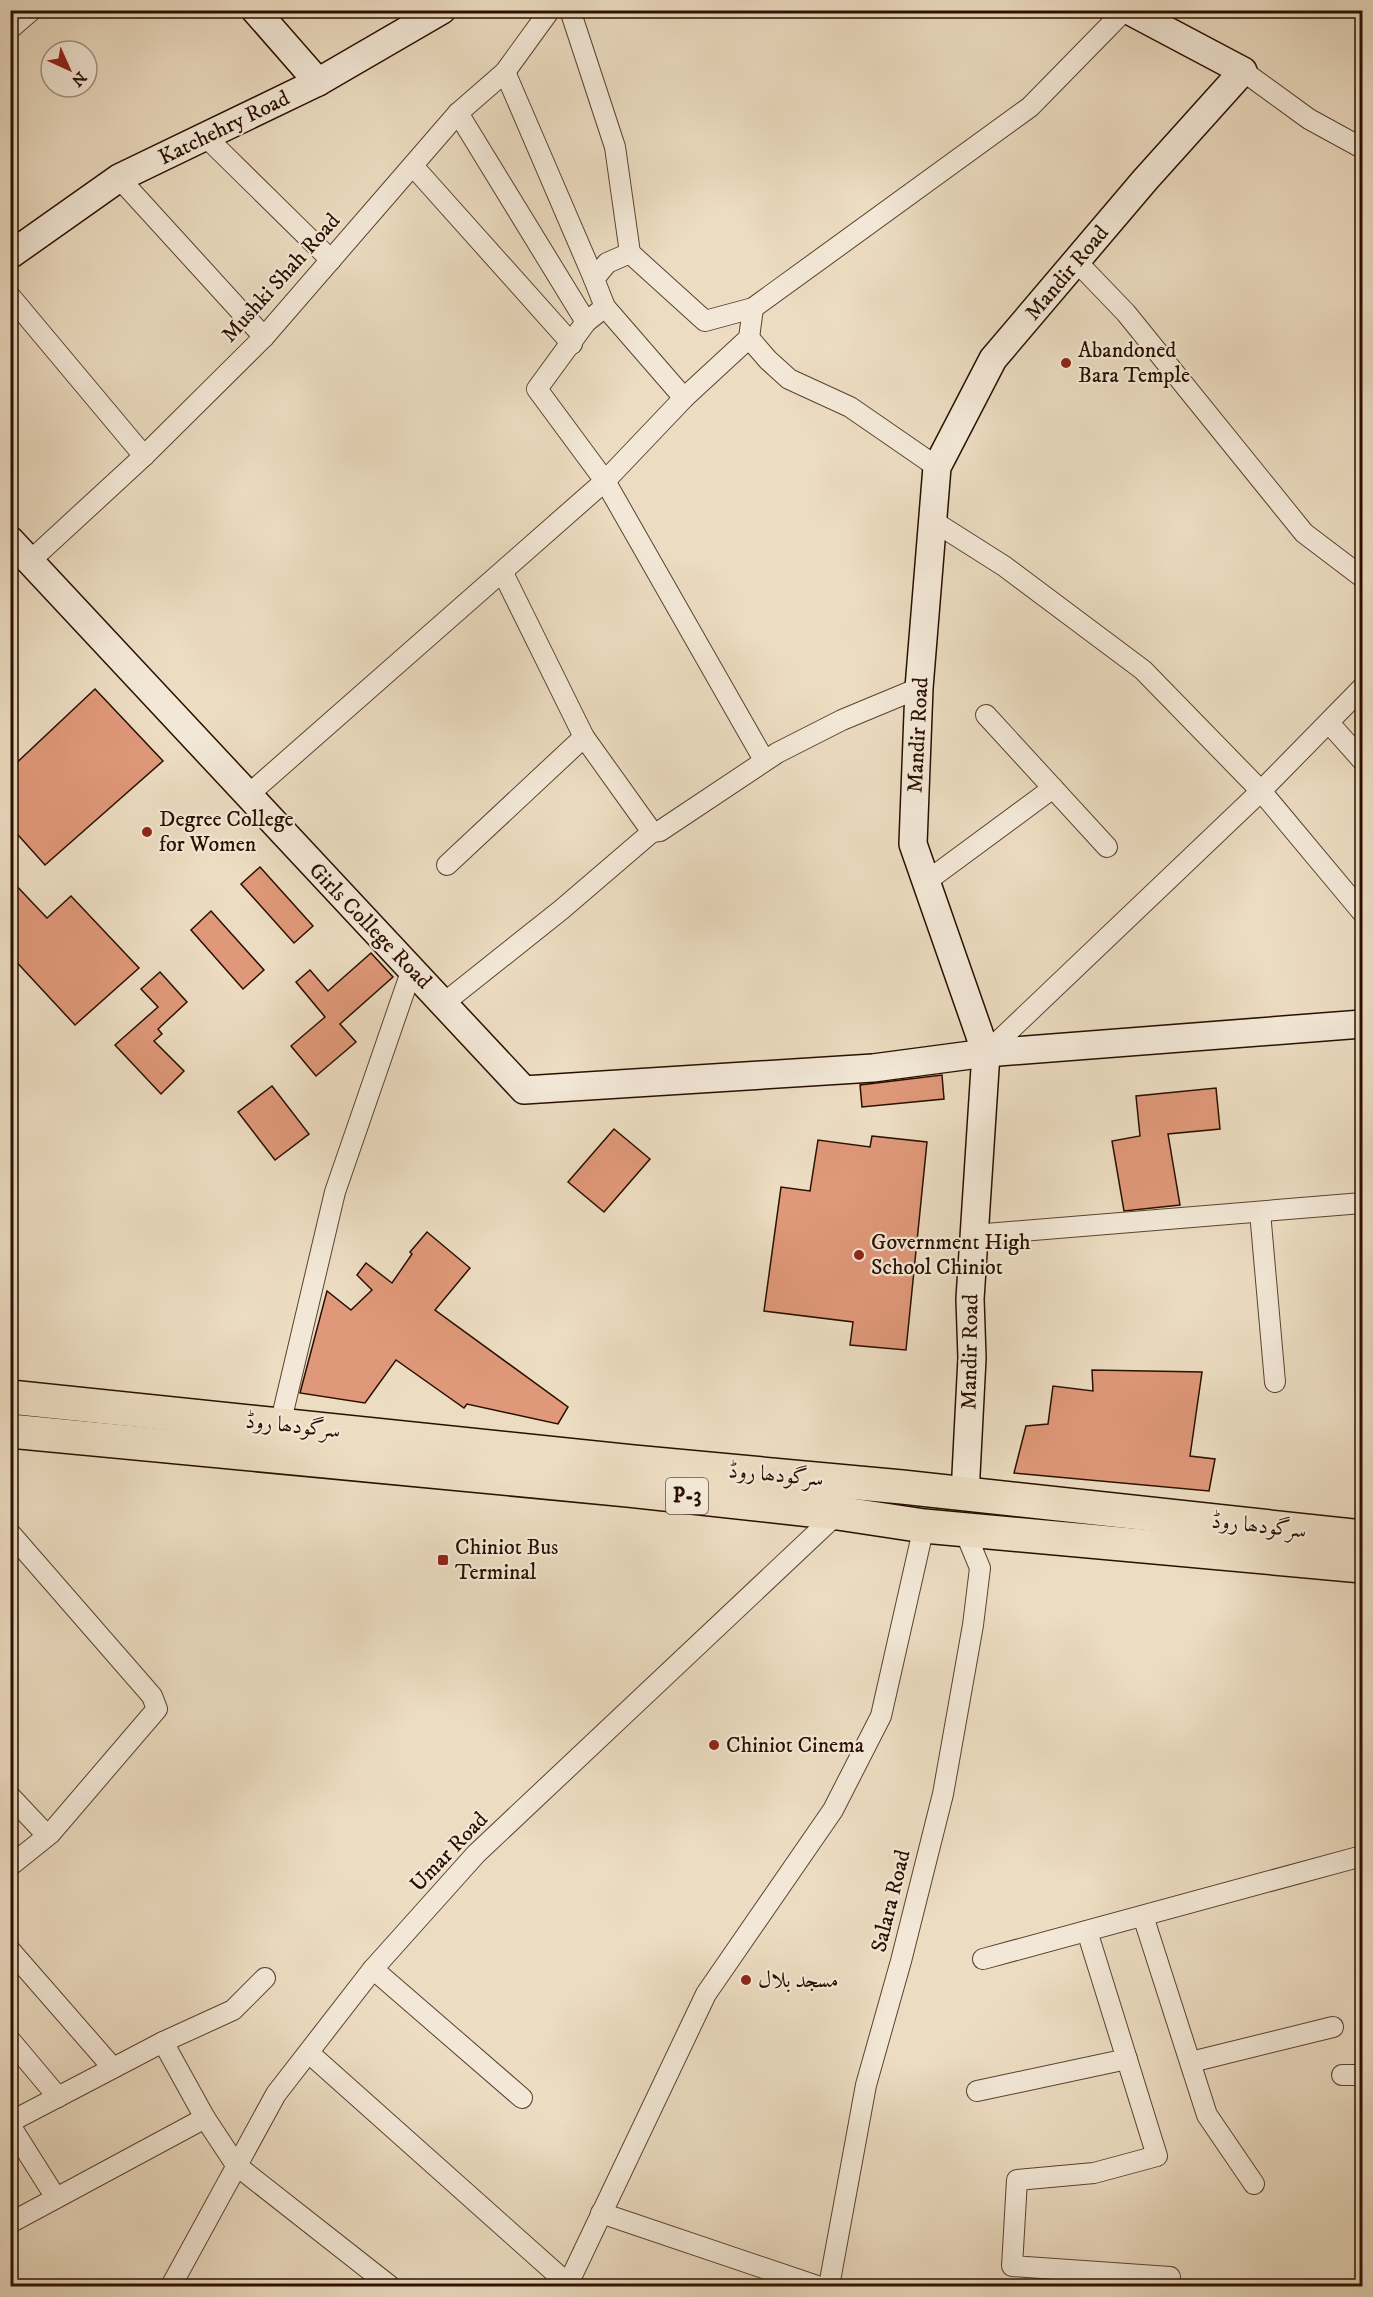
<svg xmlns="http://www.w3.org/2000/svg" width="1373" height="2297" viewBox="0 0 1373 2297" font-family="'IM FELL DW Pica',Amiri,serif">
<style>
.building{fill:#df9879;stroke:#2a0f00;stroke-width:1.5}
.lines{fill:none;stroke-linecap:round;stroke-linejoin:round}
.street-casing{stroke:#5a4230;stroke-width:22}
.secondary-casing{stroke:#2a0f00;stroke-width:30}
.highway-casing{stroke:#2a0f00;stroke-width:36}
.street{stroke:#f3e8d7;stroke-width:20}
.secondary{stroke:#f3e8d7;stroke-width:27}
.highway{stroke:#ecdcc1;stroke-width:33}
.poi-dot{fill:#8f2418;stroke:#f3e8d7;stroke-width:2}
.labels{text-anchor:middle;dominant-baseline:central;stroke-width:4.5;stroke-linejoin:round;paint-order:stroke}
.shield{fill:#f3e8d7;stroke:#665040;stroke-width:1.5}
.shield-label{font-size:21px;font-weight:bold;fill:#2a0f00}
.street-label{font-size:22px;fill:#2a0f00;stroke:#f3e8d7}
.poi-label{font-size:22px;fill:#2a0f00;stroke:#f3e8d7;text-anchor:start}
</style>
<rect width="100%" height="100%" fill="#ecdcc1"/>
<filter id="stains"><feTurbulence type="fractalNoise" baseFrequency=".00333" numOctaves="4"/><feColorMatrix values="0 0 0 0 .2 0 0 0 0 .09 0 0 0 0 .02 0 0 0 .5 -.17"/></filter>
<radialGradient id="worn" r=".72"><stop offset=".6" stop-color="#630" stop-opacity="0"/><stop offset="1" stop-color="#630" stop-opacity=".3"/></radialGradient>
<g class="building">
<path d="M95 689 163 761 45 865 10 826V769Z"/>
<path d="M260 867 313 926 294 943 241 884Z"/>
<path d="M10 879 47 918 71 896 139 968 75 1025 10 955Z"/>
<path d="M211 911 264 970 243 989 191 930Z"/>
<path d="M371 953 393 977 340 1024 356 1042 316 1076 291 1046 325 1017 296 982 310 970 328 991Z"/>
<path d="M160 972 187 1002 158 1029 162 1034 154 1041 184 1071 161 1094 115 1045 158 1007 141 989Z"/>
<path d="M942 1075 944 1099 862 1107 860 1085Z"/>
<path d="M272 1086 309 1134 275 1160 238 1112Z"/>
<path d="M1216 1088 1220 1129 1168 1134 1180 1205 1124 1211 1112 1141 1140 1136 1136 1096Z"/>
<path d="M614 1129 650 1159 604 1212 568 1182Z"/>
<path d="M872 1136 927 1142 906 1350 850 1345 853 1322 764 1311 781 1187 810 1191 818 1140 870 1147Z"/>
<path d="M427 1232 470 1268 435 1310 568 1407 558 1424 467 1404 464 1408 396 1360 365 1403 300 1393 327 1291 351 1310 372 1290 357 1275 366 1263 392 1283 412 1254 410 1252Z"/>
<path d="M1092 1370 1202 1372 1190 1456 1215 1459 1209 1491 1014 1473 1026 1426 1048 1424 1053 1386 1093 1391Z"/>
</g>
<g class="lines">
<defs>
<g id="street">
<path d="M570 10 615 147 630 253 705 321 753 308 1030 107 1125 10"/>
<path d="M10 29 32 10"/>
<path d="M1243 71 1309 119 1362 148"/>
<path d="M505 72 594 279"/>
<path d="M458 113 586 322"/>
<path d="M205 136 331 260"/>
<path d="M413 166 572 344"/>
<path d="M119 178 264 337"/>
<path d="M630 253 607 263 594 279 605 307 586 322 537 389 605 481 764 760"/>
<path d="M1076 261 1126 313 1304 533 1362 577"/>
<path d="M10 296 144 456"/>
<path d="M605 307 684 398"/>
<path d="M749 338 768 360 789 379 850 407 937 467"/>
<path d="M933 521 1004 566 1143 670 1261 791 1362 912"/>
<path d="M30 561 144 456 264 337 458 113 505 72 550 10"/>
<path d="M503 573 584 737 652 832"/>
<path d="M986 715 1107 847"/>
<path d="M1329 723 1362 760"/>
<path d="M248 795 605 481 684 398 749 338 753 308"/>
<path d="M447 865 584 737"/>
<path d="M927 881 1053 788"/>
<path d="M444 1003 561 910 652 832 660 831 777 753 842 720 919 688"/>
<path d="M986 1053 1261 791 1362 688"/>
<path d="M1260 1212 1275 1382"/>
<path d="M974 1235 1362 1203"/>
<path d="M280 1425 335 1192 412 969"/>
<path d="M10 1533 152 1696 157 1709 50 1834 10 1866"/>
<path d="M10 1796 42 1830"/>
<path d="M1143 1916 1207 2115 1254 2184"/>
<path d="M1087 1931 1157 2156 1094 2173 1017 2180 1012 2266 1170 2277"/>
<path d="M10 1950 113 2068"/>
<path d="M983 1959 1362 1856"/>
<path d="M373 1969 522 2098"/>
<path d="M10 2040 58 2097"/>
<path d="M309 2053 568 2284 706 1994 833 1810 881 1716 924 1526"/>
<path d="M1191 2062 1333 2027"/>
<path d="M1342 2075H1362"/>
<path d="M977 2091 1127 2059"/>
<path d="M205 2118 163 2042 233 2010 265 1978"/>
<path d="M10 2122 163 2042"/>
<path d="M10 2125 56 2198"/>
<path d="M601 2213 817 2286"/>
<path d="M10 2223 205 2118 236 2165 390 2286"/>
<path d="M171 2286 276 2094 373 1969 476 1854 838 1513"/>
<path d="M829 2286 866 2085 901 1961 943 1794 973 1625 980 1568 963 1527"/>
</g>
<g id="secondary">
<path d="M255 10 318 82"/>
<path d="M10 255 119 178 318 82 442 10"/>
<path d="M10 540 524 1090 873 1068 986 1053 1362 1024"/>
<path d="M965 1494 972 1358 970 1299 986 1053 913 844 919 688 937 467 993 359 1145 180 1243 71 1128 10"/>
</g>
<g id="highway">
<path d="M10 1397 633 1462 902 1487 1362 1537"/>
<path d="M10 1431 628 1490 838 1513 924 1526 1362 1566"/>
</g>
</defs>
<use href="#street" class="street-casing"/>
<use href="#secondary" class="secondary-casing"/>
<use href="#highway" class="highway-casing"/>
<use href="#street" class="street"/>
<use href="#secondary" class="secondary"/>
<use href="#highway" class="highway"/>
</g>
<g class="poi-dot">
<circle cx="1066" cy="363" r="6"/>
<circle cx="147" cy="832" r="6"/>
<circle cx="859" cy="1255" r="6"/>
<rect x="437" y="1554" width="12" height="12" rx="3"/>
<circle cx="714" cy="1745" r="6"/>
<circle cx="746" cy="1980" r="6"/>
</g>
<g class="labels">
<rect class="shield" x="666" y="1478" width="42" height="36" rx="4.5"/>
<g class="shield-label">
<text x="687" y="1496">P-3</text>
</g>
<g class="street-label">
<text transform="translate(224 128) rotate(-26)">Katchehry Road</text>
<text transform="translate(1067 273) rotate(-50)">Mandir Road</text>
<text transform="translate(281 278) rotate(-48)">Mushki Shah Road</text>
<text transform="translate(918 735) rotate(-87)">Mandir Road</text>
<text transform="translate(370 926) rotate(46)">Girls College Road</text>
<text transform="translate(970 1352) rotate(-89)">Mandir Road</text>
<text transform="translate(293 1426) rotate(6)">سرگودھا روڈ</text>
<text transform="translate(776 1475) rotate(5)">سرگودھا روڈ</text>
<text transform="translate(1259 1526) rotate(6)">سرگودھا روڈ</text>
<text transform="translate(449 1852) rotate(-46)">Umar Road</text>
<text transform="translate(891 1901) rotate(-76)">Salara Road</text>
</g>
<g class="poi-label">
<text x="1078" y="350">Abandoned<tspan x="1078" dy="25">Bara Temple</tspan></text>
<text x="159" y="819">Degree College<tspan x="159" dy="25">for Women</tspan></text>
<text x="871" y="1242">Government High<tspan x="871" dy="25">School Chiniot</tspan></text>
<text x="455" y="1547">Chiniot Bus<tspan x="455" dy="25">Terminal</tspan></text>
<text x="726" y="1745">Chiniot Cinema</text>
<text x="758" y="1980">مسجد بلال</text>
</g>
</g>
<rect width="1373" height="2297" fill="none" stroke="#ecdcc1" stroke-width="36"/>
<rect x="12" y="12" width="1349" height="2273" fill="none" stroke="#2a0f00" stroke-width="3"/>
<rect x="18" y="18" width="1337" height="2261" fill="none" stroke="#2a0f00" stroke-width="1.5"/>
<g transform="translate(69 69) rotate(135)"><circle r="28" fill="#f3e8d7" stroke="#a39181" stroke-width="1.5"/>
<path d="M0-4.5L10 22L0 15L-10 22Z" fill="#8f2418"/>
<text y="-9" font-size="16" font-weight="bold" text-anchor="middle" fill="#2a0f00">N</text>
</g>
<rect width="100%" height="100%" filter="url(#stains)"/>
<rect width="100%" height="100%" fill="url(#worn)"/>
</svg>
